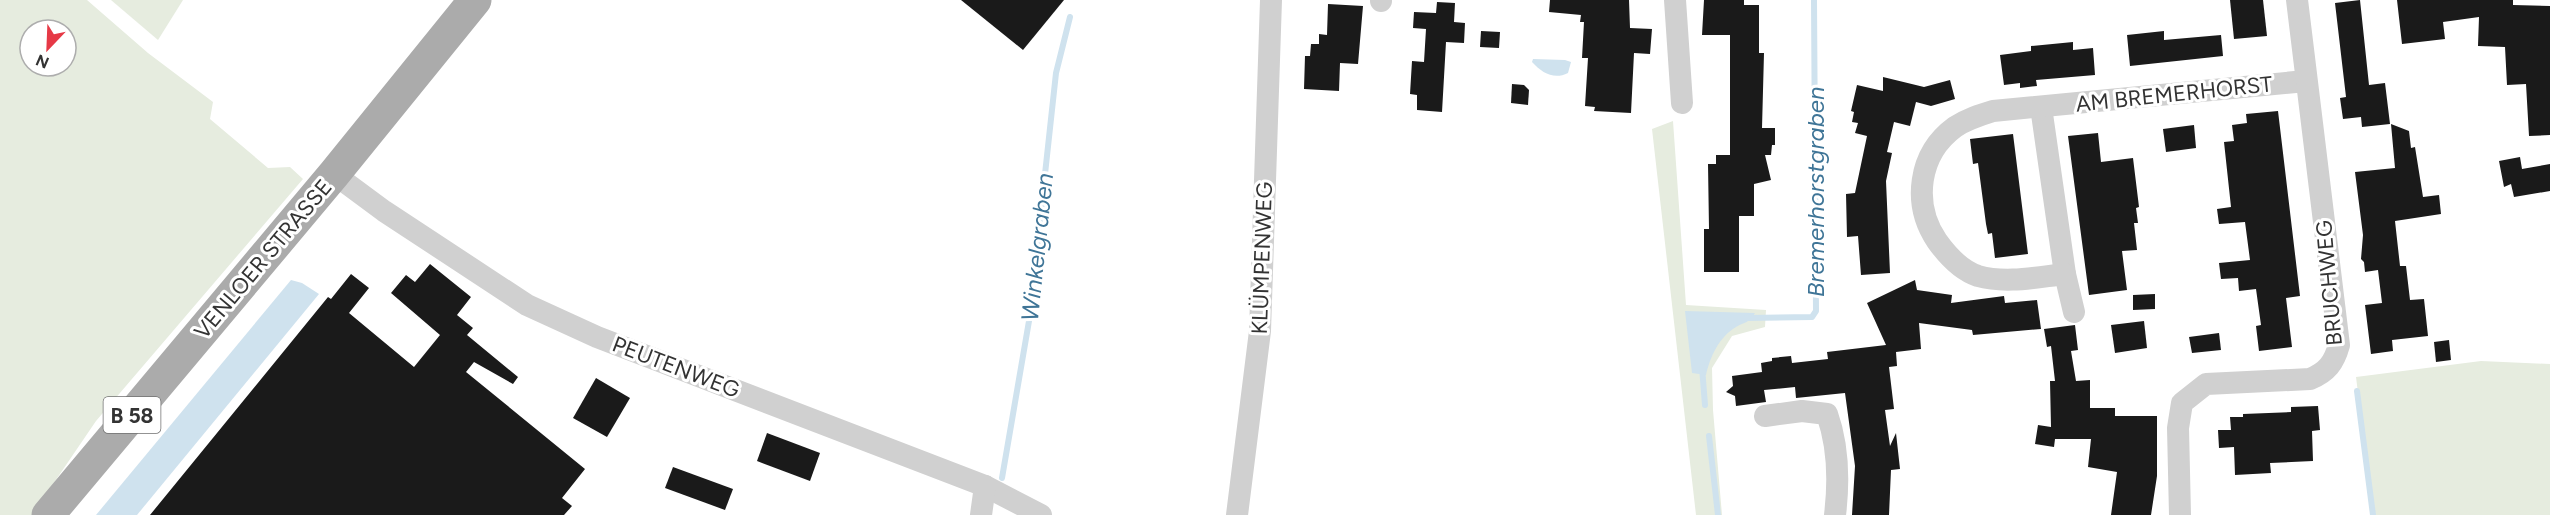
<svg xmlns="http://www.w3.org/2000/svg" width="2550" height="515" viewBox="0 0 2550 515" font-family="Figtree,sans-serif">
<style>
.green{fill:#e6ecdf;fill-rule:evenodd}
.water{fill:#cfe2ee}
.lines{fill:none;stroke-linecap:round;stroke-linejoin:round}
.stream{stroke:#cfe2ee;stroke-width:6}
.building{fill:#1a1a1a}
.street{stroke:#d0d0d0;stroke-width:22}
.primary{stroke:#ababab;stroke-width:33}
.labels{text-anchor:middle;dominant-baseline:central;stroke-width:6;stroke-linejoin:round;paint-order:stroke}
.shield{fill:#fff;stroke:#707070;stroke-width:1.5}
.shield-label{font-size:21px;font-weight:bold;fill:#333}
.street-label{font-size:22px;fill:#333;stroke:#fff}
.water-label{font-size:24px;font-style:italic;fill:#3f7597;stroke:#fff}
</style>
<rect width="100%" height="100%" fill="#fff"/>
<g class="green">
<path d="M0 0H87L148 53 213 102 210 119 268 168 290 167 303 179 96 421 32 515H0ZM30 30H66V66H30Z"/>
<path d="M111 0H183L158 40Z"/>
<path d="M1673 121 1686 305 1766 310 1765 327 1732 336 1712 368 1713 410 1722 515H1696L1652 129Z"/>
<path d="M2481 361 2550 364V515H2373L2356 377Z"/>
</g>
<g class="water">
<path d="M1533 59 1565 60 1571 62 1568 73C1554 80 1542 73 1532 62Z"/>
<path d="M291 280 302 283 319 294 137 515H96Z"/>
<path d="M1685 311 1755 313C1749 323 1745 322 1736 327 1719 337 1710 357 1706 375L1692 373Z"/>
</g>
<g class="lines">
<g class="stream">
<path d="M1747 318 1812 317 1816 311 1814 0"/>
<path d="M1702 367 1705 405"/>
<path d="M2357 391 2373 515"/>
<path d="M1709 436 1718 515"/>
<path d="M1002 478 1029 321 1056 73 1070 17"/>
</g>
</g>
<g class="building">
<path d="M961 0H1064L1023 50Z"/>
<path d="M1550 0H1629L1630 28 1652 29 1650 54 1634 53 1631 113 1594 111 1595 107 1585 106 1588 58H1582L1584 22H1580L1581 15 1549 12Z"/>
<path d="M1704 0H1744V5H1759V53H1764L1762 128H1775V145H1772L1771 155H1765L1771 180 1754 184V216H1739V272H1704V229H1709L1708 164H1716V155H1730V35H1702Z"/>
<path d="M2230 0H2263L2267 36 2234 39Z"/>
<path d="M2360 0 2369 85 2385 83 2390 124 2362 127 2361 117 2343 119 2340 98 2346 97 2335 3Z"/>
<path d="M2397 0H2513V5L2550 6V135L2529 136 2526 84 2507 85 2505 47 2478 46 2479 17 2443 22 2445 39 2402 44Z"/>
<path d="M1437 2 1455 3 1454 22 1465 23 1464 43 1446 42 1442 112 1417 110V95L1410 94 1412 61 1424 62 1426 29 1413 28 1414 12 1436 13Z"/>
<path d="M1328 4 1363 6 1358 64 1340 63 1339 91 1304 89 1305 56H1310L1311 44H1319V34L1327 35Z"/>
<path d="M1481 31 1500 32 1499 48 1480 47Z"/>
<path d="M2164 31V40L2221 35 2223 56 2130 66 2127 35Z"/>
<path d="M2073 42V50L2093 48 2095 75 2036 80 2037 86 2020 88V83L2004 85 2000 55 2031 51V46Z"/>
<path d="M1883 77 1924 87 1950 80 1955 99 1931 106 1916 102 1910 126 1894 122 1887 152 1892 153 1886 181 1890 273 1861 275 1858 236 1847 237 1846 194 1855 193 1867 136 1855 133 1858 123 1852 122 1854 112 1851 111 1857 85 1883 91Z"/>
<path d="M1512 84 1524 85 1529 90 1528 105 1511 103Z"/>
<path d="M2278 111 2300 296 2286 298 2292 347 2259 351 2256 326 2261 325 2256 289 2239 291 2238 278 2221 279 2219 263 2250 260 2245 222 2219 224 2217 209 2231 207 2224 142 2234 141 2232 125 2247 123 2246 114Z"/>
<path d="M2391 124 2409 131 2411 148 2415 147 2423 197 2439 195 2441 214 2395 221 2400 266H2406L2410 300 2424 299 2428 336 2392 340 2393 351 2371 354 2365 305 2382 303 2378 270 2365 272 2364 262 2361 259 2363 235 2355 172 2395 168Z"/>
<path d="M2194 125 2196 148 2166 152 2163 129Z"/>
<path d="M2098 133 2101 162 2133 158 2139 207 2136 208 2138 223H2134L2137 250 2122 251 2127 290 2089 295 2068 136Z"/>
<path d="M2013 134 2028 254 1995 258 1992 233 1988 234 1986 224 1978 163 1973 164 1970 139Z"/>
<path d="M2520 157 2522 169 2550 164V191L2514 197 2511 184 2504 187 2499 161Z"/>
<path d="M430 264 471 297 457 315 473 328 467 335 518 377 513 384 474 362 466 372 585 469 562 498 572 506 564 515H150L328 297 331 299 351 274 369 288 349 313 414 367 440 335 391 293 406 275 415 282Z"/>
<path d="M1915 280 1917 290 1952 295 1951 303 2004 296 2005 303 2037 300 2041 329 1973 335 1972 330 1919 323 1921 349 1896 352 1897 366 1889 367 1894 409 1885 410 1890 446 1896 433 1900 469 1891 470 1889 515H1852L1855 466 1845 393 1796 398 1795 387 1764 390 1766 402 1736 406 1735 396 1726 392 1733 386 1732 376 1762 372 1761 363 1772 361V358L1791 356 1792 363 1828 359 1827 352 1886 345 1867 303Z"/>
<path d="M2155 294V309L2133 310V295Z"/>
<path d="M2144 321 2147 348 2115 353 2111 325Z"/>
<path d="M2075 325 2078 350 2071 351 2076 381 2090 380V408H2115V416H2157V476L2151 515H2111L2117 472 2088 467 2091 439H2055L2054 447 2035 444 2038 425 2051 427 2050 381H2055L2051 346 2047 347 2044 329Z"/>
<path d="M2219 333 2221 350 2192 353 2189 337Z"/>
<path d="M2449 340 2451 360 2436 362 2434 342Z"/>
<path d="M596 378 630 398 607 437 573 418Z"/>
<path d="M2318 406 2320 430 2312 431 2313 461 2270 463 2271 473 2235 475 2234 447 2219 448 2218 430H2231L2230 417H2243V414L2291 412V407Z"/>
<path d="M767 433 820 453 810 481 757 461Z"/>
<path d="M673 467 733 489 725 510 665 488Z"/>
</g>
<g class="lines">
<g class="street">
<path d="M1675 0 1682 103"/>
<path d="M1381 1V0"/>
<path d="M2041 107 2065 274"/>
<path d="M334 174 384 211 527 305 597 337 985 486 1041 515"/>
<path d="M2074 312 2065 274C2037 277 2006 284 1978 276 1960 270 1947 255 1937 241 1912 204 1918 154 1955 127 1967 119 1980 115 1993 111L2306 81"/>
<path d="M1765 416 1802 411 1827 414C1838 445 1839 482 1835 515"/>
<path d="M981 515 985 486"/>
<path d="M1237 515 1260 331 1271 0"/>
<path d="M2180 515 2178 428 2182 403 2206 384 2310 379C2327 372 2334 363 2339 345L2297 0"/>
</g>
<path class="primary" d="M48 515 334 174 475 0"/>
</g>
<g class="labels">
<rect class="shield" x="103.5" y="397" width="57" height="36" rx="4.5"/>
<g class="shield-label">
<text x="132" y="415">B 58</text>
</g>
<g class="street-label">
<text transform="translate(2174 94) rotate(-6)">AM BREMERHORST</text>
<text transform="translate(1262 258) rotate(-88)">KLÜMPENWEG</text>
<text transform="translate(263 259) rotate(-50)">VENLOER STRASSE</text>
<text transform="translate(2329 283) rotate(-95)">BRUCHWEG</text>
<text transform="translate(676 367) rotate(21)">PEUTENWEG</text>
</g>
<g class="water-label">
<text transform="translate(1815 192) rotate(-90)">Bremerhorstgraben</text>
<text transform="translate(1037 247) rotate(-84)">Winkelgraben</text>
</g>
</g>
<g transform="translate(48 48) rotate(203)"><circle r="28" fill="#ffffff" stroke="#adadad" stroke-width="1.5"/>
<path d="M0-4.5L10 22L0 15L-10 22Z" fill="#e63946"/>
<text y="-9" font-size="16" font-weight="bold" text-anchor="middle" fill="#333333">N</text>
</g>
</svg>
